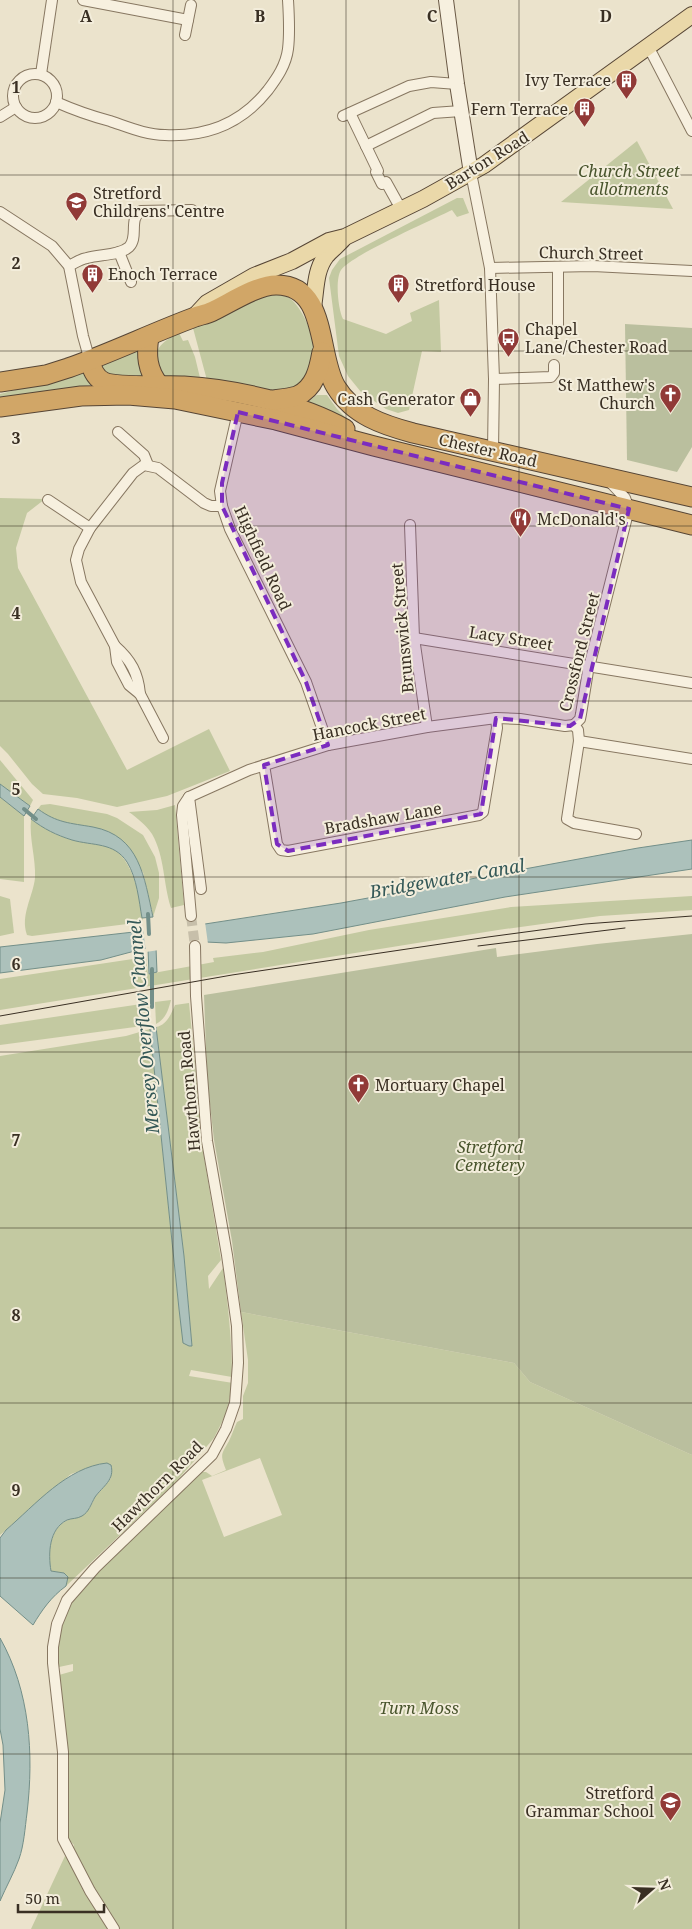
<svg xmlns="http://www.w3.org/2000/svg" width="692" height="1929" viewBox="0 0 692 1929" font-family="'Noto Serif',serif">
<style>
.green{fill:#c3c9a1;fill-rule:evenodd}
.cemetery{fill:#babf9e}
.water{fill:#acc1bb;stroke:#738f89}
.pier{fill:#ebe3cc}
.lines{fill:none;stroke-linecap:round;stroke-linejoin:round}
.stream{stroke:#738f89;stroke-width:4}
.street-tunnel{stroke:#c7bfaa;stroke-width:10;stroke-dasharray:10 5;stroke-linecap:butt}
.street-casing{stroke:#877761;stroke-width:12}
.secondary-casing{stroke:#695844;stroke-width:16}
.primary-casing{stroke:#564535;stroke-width:18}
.highway-casing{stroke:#564535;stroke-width:21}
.street{stroke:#f7f0df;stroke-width:10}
.secondary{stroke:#f7f0df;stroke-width:14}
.primary{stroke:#ead8a9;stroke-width:16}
.highway{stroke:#d1a667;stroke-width:19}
.tram{stroke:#392f23;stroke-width:1}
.marked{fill:#7b2cbf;fill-opacity:0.2;stroke:#7b2cbf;stroke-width:4;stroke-dasharray:10 6;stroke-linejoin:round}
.grid{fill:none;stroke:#392f23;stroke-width:1;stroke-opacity:0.55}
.labels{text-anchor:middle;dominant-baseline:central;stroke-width:4;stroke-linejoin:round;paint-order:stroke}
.poi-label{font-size:16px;fill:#392f23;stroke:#f3eddb;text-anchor:start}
.street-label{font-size:16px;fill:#392f23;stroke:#f3eddb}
.park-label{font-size:16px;font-style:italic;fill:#48542c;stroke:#f3eddb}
.water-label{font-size:18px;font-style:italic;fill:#345857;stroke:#f3eddb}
.grid-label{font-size:16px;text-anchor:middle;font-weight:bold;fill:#392f23;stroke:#f3eddb;stroke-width:4;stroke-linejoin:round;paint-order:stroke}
</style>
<rect width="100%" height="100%" fill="#ebe3cc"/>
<g class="green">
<path d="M637 141 673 209 561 202Z"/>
<path d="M457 198H463L469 213 457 217 452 210C432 220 350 256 341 270 335 279 338 309 343 319L386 334 412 321 410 313 439 300 441 352 422 351 409 410 398 413 386 409 361 392 348 376 339 356 329 278 332 270 340 259Z"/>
<path d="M266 294C275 294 285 294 292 300 305 313 314 336 314 354 314 362 309 372 307 380L286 394 208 384 193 328Z"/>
<path d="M179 333 183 341 188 340 195 357 201 382 163 377C148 355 158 343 179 333Z"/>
<path d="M140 349 146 379 107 378 97 368Z"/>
<path d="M86 372 93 384 91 385 0 400V394Z"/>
<path d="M317 395H327L337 409 346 418 345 420 302 406Z"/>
<path d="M0 498 45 499 27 513 16 548 18 568 127 770 209 729 230 771 167 796 117 807 77 798 43 794 32 784 8 754 0 746Z"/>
<path d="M0 760 33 800 30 806 0 784Z"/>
<path d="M0 797 24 816V882L0 879Z"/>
<path d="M50 804 107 814 117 818 143 835 155 857 159 873V898L153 917 143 872 96 828 67 823 50 818 38 809 41 805Z"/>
<path d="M175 805 184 905 171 908C163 883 165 857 152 834 147 826 137 818 129 812L157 810Z"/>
<path d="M31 819C45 829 59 837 76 841 87 843 100 842 110 847 133 857 141 900 143 922L32 936 27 935C20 915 33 897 35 878 36 858 29 839 31 819Z"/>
<path d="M0 896 10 899 14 933 0 936Z"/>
<path d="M692 896V910L600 916 498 930 0 1010V979L146 957 148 974 214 962 213 958 263 952 369 930 511 907Z"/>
<path d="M171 1000C168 1011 166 1018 156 1024L155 1002Z"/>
<path d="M148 1003 150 1025 0 1045V1025Z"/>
<path d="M189 1003 204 1157 221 1260 208 1276 209 1289 223 1268C228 1305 232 1340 232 1377L191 1370 189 1376 233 1383 226 1414 214 1438 175 1483 66 1586 68 1577 64 1573 51 1571C48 1553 49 1528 68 1520 76 1516 82 1516 88 1510 92 1506 93 1500 96 1496 101 1490 106 1485 111 1478L100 1464 71 1474 0 1535V1056L126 1036 150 1029 179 1309 192 1346 184 1256 156 1027C167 1025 171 1014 175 1005Z"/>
<path d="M241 1312 514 1363 530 1382 692 1455V1929H31L65 1856 69 1858 74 1845 66 1837 59 1675 73 1671V1664L59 1667V1629L69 1604 98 1571 200 1472H206L212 1476 226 1470C220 1454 221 1455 229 1441 232 1435 234 1428 237 1422L243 1419V1396L248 1383V1360ZM260 1458 282 1515 224 1537 202 1480Z"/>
</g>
<g class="cemetery">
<path d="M625 324 692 328V447L677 472 627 460Z"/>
<path d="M692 934V1455L530 1382 514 1363 241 1312 232 1241 214 1140 207 1077 204 995 496 948 497 957 597 944Z"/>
</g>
<g class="water">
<path d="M0 784 30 806 24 816 0 797Z"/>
<path d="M38 809C57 823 70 823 93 827 140 836 144 877 153 917L142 918C139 901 137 878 127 862 114 842 93 846 72 840 56 835 44 829 31 819Z"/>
<path d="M692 840V869L505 897 313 934 226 943 186 941 146 948 101 960 0 973V947L205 924 341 903 638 848Z"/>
<path d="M156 948 157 972 149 974 148 949Z"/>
<path d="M156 1027 184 1256 192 1346H189L183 1343 179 1309 150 1029Z"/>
<path d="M107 1463 111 1465C115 1480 103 1486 95 1497 91 1504 89 1512 82 1516 77 1519 72 1518 67 1520 49 1529 48 1553 51 1571L64 1573 68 1577 66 1586C51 1597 42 1610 33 1625L0 1596V1538L6 1530C35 1505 67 1467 107 1463Z"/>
<path d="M0 1638C30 1691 34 1754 27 1813 25 1828 24 1845 19 1859 14 1873 6 1887 0 1901V1823L5 1790 3 1745 0 1729Z"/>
</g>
<path class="pier" d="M205 922 208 944 186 943 163 947 158 948 159 950 146 952 143 929Z"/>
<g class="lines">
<g class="stream">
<path d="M24 809 36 819"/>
<path d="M148 914 149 934"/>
<path d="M152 969V1007"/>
</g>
<path class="street-tunnel" d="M191 916 195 946"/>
<defs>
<g id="street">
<path d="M83 0 188 20"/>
<path d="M185 35 191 5"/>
<path d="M648 46 692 131"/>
<path d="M41 74 52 0"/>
<circle cx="35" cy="96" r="22"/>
<path d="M56 102C74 110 91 116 110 121 128 127 146 135 165 135 207 137 242 123 268 90 277 78 286 65 288 49 290 33 289 16 288 0"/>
<path d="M350 113 378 171 376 172 382 184 386 182 401 209"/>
<path d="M343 116 409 86 431 82 457 84"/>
<path d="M0 117 16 107"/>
<path d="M366 146 433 113 461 111"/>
<path d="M471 173 490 268 494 379 493 451"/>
<path d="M0 212 52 246 69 266 83 336 90 361"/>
<path d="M119 252 131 282"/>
<path d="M69 266C75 263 80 259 87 258 99 254 119 256 129 247 139 237 128 219 141 211L192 210"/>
<path d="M490 268 593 266 692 271"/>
<path d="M558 325V267"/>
<path d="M494 379 551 377 554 373V365"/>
<path d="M238 412 220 491 222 506 230 529 306 682 328 745"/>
<path d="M118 432 144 455 148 465"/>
<path d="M48 500 90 528"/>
<path d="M410 525 414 638 427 727"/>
<path d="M414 638 692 683"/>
<path d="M115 646C131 660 138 673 140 694"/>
<path d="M574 725 580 719 581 714 588 671 629 509 625 498 610 482"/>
<path d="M574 725 578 730 579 741 567 819 574 823 636 834"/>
<path d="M163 738 140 694 129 685 117 662 115 646 81 582 76 560 79 549 90 528 133 473 144 465 158 468 204 503 211 506H222"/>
<path d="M579 741 692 759"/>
<path d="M264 765 277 844 281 850 288 851 479 815 483 812 497 728 496 718"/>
<path d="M189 797 201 889"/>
<path d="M191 916 182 815 183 806 189 797 249 770 328 745 427 727 496 718 520 719 565 726 574 725"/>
<path d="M114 1929 90 1891 63 1839V1752L53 1663V1647L57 1624 67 1600 95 1568 212 1455 226 1429 235 1403 238 1363 237 1326 227 1255 207 1141 196 996 195 946"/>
</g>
<path id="secondary" d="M446 0 457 84 471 173"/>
<g id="primary">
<path d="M313 307C316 290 315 270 326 256 331 250 338 245 343 239"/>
<path d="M194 317 207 303 254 276 292 261 329 241 345 237 423 199 484 165 692 15"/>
</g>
<g id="highway">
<path d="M149 337C146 355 147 370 159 385"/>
<path d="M90 361C92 370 95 378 104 382 117 388 166 385 184 386 235 389 300 404 345 429"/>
<path d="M0 382 46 375 68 368C111 353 152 333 195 317 201 315 207 314 213 311 230 303 257 285 276 285 328 284 317 356 336 387 353 415 383 425 413 433L692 497"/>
<path d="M273 400C281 399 290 398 297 396 315 388 319 369 322 352"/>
<path d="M0 407 81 396 128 395 175 399 276 420 374 446 692 525"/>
</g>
</defs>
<use href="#street" class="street-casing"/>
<use href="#secondary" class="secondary-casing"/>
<use href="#primary" class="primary-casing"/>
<use href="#highway" class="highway-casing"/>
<use href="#street" class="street"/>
<use href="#secondary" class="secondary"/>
<use href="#primary" class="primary"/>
<use href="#highway" class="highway"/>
<g class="tram">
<path d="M478 946 625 928"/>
<path d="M0 1016 232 975 488 937 585 924 692 916"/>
</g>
</g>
<path class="marked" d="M238 412 629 509 580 719 570 726 496 718 481 814 288 851 277 844 264 765 328 745 306 682 222 506V483Z"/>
<path class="grid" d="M173 0V1929M346 0V1929M519 0V1929M0 175H692M0 351H692M0 526H692M0 701H692M0 877H692M0 1052H692M0 1228H692M0 1403H692M0 1578H692M0 1754H692"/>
<defs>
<symbol id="building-pin" viewBox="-11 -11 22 30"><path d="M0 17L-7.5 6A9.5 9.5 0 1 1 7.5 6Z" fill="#913a37" stroke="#f3eddb"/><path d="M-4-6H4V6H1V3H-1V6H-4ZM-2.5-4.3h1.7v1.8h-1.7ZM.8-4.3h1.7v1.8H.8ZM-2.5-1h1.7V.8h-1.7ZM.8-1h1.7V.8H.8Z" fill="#fff"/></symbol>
<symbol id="school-pin" viewBox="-11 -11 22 30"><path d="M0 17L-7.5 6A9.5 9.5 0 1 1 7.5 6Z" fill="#913a37" stroke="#f3eddb"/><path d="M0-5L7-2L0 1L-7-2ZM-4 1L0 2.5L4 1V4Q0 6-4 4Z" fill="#fff"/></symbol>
<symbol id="bus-pin" viewBox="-11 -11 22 30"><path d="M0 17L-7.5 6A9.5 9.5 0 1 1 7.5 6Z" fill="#913a37" stroke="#f3eddb"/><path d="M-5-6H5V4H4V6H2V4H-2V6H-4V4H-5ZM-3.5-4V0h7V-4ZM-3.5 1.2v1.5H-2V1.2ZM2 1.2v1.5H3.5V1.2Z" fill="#fff"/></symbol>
<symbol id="church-pin" viewBox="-11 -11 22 30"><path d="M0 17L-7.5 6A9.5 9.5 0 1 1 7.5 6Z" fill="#913a37" stroke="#f3eddb"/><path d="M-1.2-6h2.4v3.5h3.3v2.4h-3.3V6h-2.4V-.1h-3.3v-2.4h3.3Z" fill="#fff"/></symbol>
<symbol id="shop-pin" viewBox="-11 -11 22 30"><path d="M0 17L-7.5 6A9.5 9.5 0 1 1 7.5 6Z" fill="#913a37" stroke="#f3eddb"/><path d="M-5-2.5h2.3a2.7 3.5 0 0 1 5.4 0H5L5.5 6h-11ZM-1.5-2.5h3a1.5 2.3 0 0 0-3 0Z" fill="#fff"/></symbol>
<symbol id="restaurant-pin" viewBox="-11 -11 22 30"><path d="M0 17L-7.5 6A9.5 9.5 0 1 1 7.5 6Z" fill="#913a37" stroke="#f3eddb"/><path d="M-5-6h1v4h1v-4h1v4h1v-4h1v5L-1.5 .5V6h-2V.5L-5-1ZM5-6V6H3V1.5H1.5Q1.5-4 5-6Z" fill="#fff"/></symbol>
</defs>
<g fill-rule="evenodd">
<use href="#building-pin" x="614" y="68" width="25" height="34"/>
<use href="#building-pin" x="572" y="96" width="25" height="34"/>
<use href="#school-pin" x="64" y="190" width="25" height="34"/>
<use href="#building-pin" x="80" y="262" width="25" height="34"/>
<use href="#building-pin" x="386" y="272" width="25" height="34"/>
<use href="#bus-pin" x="496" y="326" width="25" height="34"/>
<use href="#church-pin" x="658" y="382" width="25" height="34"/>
<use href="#shop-pin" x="458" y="386" width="25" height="34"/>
<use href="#restaurant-pin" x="508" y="506" width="25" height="34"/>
<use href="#church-pin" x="346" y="1072" width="25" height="34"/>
<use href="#school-pin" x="658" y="1790" width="25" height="34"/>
</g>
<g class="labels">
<g class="poi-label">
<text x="611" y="80" text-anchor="end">Ivy Terrace</text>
<text x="568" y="109" text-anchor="end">Fern Terrace</text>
<text x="93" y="193">Stretford<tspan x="93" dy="18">Childrens' Centre</tspan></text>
<text x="108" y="274">Enoch Terrace</text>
<text x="415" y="285">Stretford House</text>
<text x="525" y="329">Chapel<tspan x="525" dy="18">Lane/Chester Road</tspan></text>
<text x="655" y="385" text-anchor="end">St Matthew's<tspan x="655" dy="18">Church</tspan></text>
<text x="455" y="399" text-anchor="end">Cash Generator</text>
<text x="537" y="519">McDonald's</text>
<text x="375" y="1085">Mortuary Chapel</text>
<text x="654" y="1793" text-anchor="end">Stretford<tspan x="654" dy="18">Grammar School</tspan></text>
</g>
<g class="street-label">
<text transform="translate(487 160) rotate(-32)">Barton Road</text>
<text transform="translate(591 253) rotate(1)">Church Street</text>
<text transform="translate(488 450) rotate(13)">Chester Road</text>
<text transform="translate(263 558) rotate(65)">Highfield Road</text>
<text transform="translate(402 628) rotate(-95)">Brunswick Street</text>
<text transform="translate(511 638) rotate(9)">Lacy Street</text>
<text transform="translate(579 652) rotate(-76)">Crossford Street</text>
<text transform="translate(369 724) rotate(-11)">Hancock Street</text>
<text transform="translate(383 818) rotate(-10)">Bradshaw Lane</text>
<text transform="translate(189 1091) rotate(-95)">Hawthorn Road</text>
<text transform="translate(157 1486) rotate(-45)">Hawthorn Road</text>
</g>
<g class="park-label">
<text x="629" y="171">Church Street<tspan x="629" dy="18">allotments</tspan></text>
<text x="490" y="1147">Stretford<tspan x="490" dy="18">Cemetery</tspan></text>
<text x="419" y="1708">Turn Moss</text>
</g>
<g class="water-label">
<text transform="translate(447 878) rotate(-10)">Bridgewater Canal</text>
<text transform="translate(143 1027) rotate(-95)">Mersey Overflow Channel</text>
</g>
</g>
<g class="grid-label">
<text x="86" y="22">A</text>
<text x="260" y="22">B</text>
<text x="432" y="22">C</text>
<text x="606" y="22">D</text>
<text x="16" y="93">1</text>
<text x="16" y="269">2</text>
<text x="16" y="444">3</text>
<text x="16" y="619">4</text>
<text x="16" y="795">5</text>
<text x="16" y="970">6</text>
<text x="16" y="1146">7</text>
<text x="16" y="1321">8</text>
<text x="16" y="1496">9</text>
</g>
<g transform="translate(652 1889) rotate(70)" stroke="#f3eddb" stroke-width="4" paint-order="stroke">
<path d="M0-4L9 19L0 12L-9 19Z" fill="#392f23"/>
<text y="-8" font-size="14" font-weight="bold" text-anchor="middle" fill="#392f23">N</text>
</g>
<path d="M18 1904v8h86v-8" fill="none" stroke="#392f23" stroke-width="2.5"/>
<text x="25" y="1904" font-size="15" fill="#392f23" stroke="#f3eddb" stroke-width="4" paint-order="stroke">50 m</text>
</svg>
